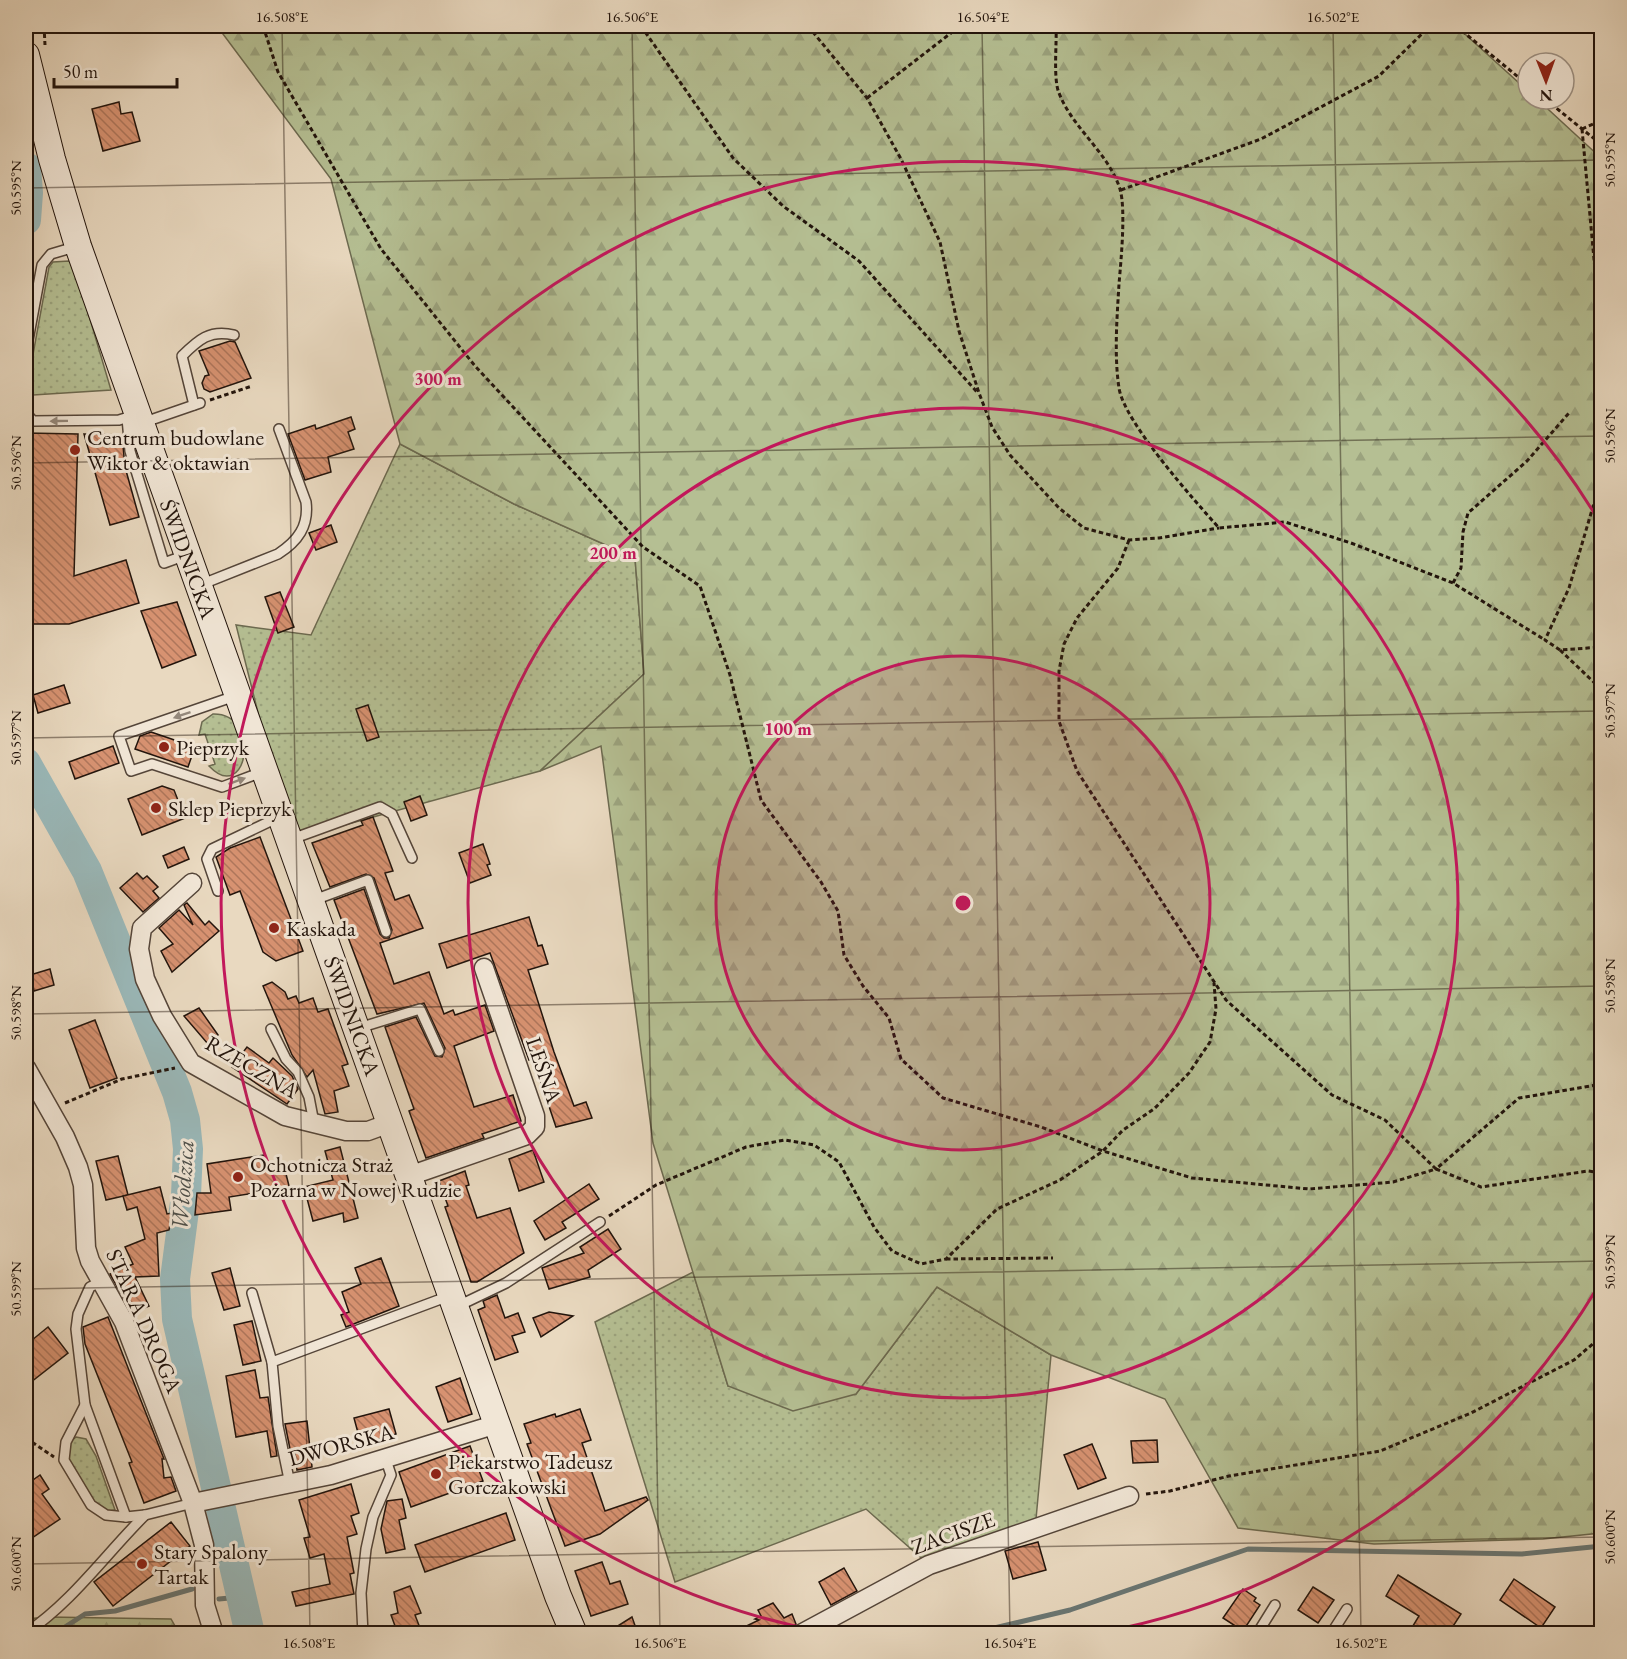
<svg xmlns="http://www.w3.org/2000/svg" width="1627" height="1659" viewBox="0 0 1627 1659" font-family="'EB Garamond',serif">
<style>
.grass{fill:url(#grass-dots);stroke:#6c6a50;stroke-width:1.5}
.forest{fill:url(#forest-firs);stroke:#6c6a50;stroke-width:1.5}
.lines{fill:none;stroke-linecap:round;stroke-linejoin:round}
.stream{stroke:#6a7774;stroke-width:5}
.river{stroke:#9ab9ba;stroke-width:30}
.building{fill:url(#building-back-hatch);stroke:#22140c;stroke-width:1.5}
.lane-casing{stroke:#544539;stroke-width:12}
.street-casing{stroke:#544539;stroke-width:21}
.secondary-casing{stroke:#22140c;stroke-width:28}
.path{stroke:#22140c;stroke-width:3;stroke-dasharray:4.5 3;stroke-linecap:butt}
.lane{stroke:#f1e6d6;stroke-width:9}
.street{stroke:#f1e6d6;stroke-width:18}
.secondary{stroke:#f1e6d6;stroke-width:26}
.oneway{fill:#94887b}
.ticks{fill:none;stroke:#22140c;stroke-width:1.5;stroke-opacity:0.45}
.ring{fill:none;stroke:#c2185b;stroke-width:3}
.poi-dot{fill:#8f2418;stroke:#f1e6d6;stroke-width:2}
.labels{text-anchor:middle;dominant-baseline:central;stroke-width:6;stroke-linejoin:round;paint-order:stroke}
.poi-label{font-size:22px;fill:#22140c;stroke:#f1e6d6;text-anchor:start}
.street-label{font-size:22px;fill:#22140c;stroke:#f1e6d6}
.water-label{font-size:24px;font-style:italic;fill:#4c4e49;stroke:#f1e6d6}
.centre{fill:#c2185b;stroke:#f1e6d6;stroke-width:3}
.ring-label{font-size:18px;text-anchor:middle;font-weight:bold;fill:#c2185b;stroke:#f1e6d6;stroke-width:6;stroke-linejoin:round;paint-order:stroke}
.neatline{fill:none;stroke:#22140c;stroke-width:2}
.ticks-label{font-size:15px;text-anchor:middle;fill:#22140c}
</style>
<defs>
<pattern id="grass-dots" width="8" height="8" patternUnits="userSpaceOnUse" patternTransform="scale(1.5)"><rect width="8" height="8" fill="#b5bf93"/><path d="M2 2h.1M6 6h.1" fill="none" stroke="#9ba37e" stroke-width="1.8" stroke-linecap="round"/></pattern>
<pattern id="forest-firs" width="22" height="20" patternUnits="userSpaceOnUse" patternTransform="scale(1.5)"><rect width="22" height="20" fill="#b5bf93"/><path d="M5 1l3.5 6h-7zM16 11l3.5 6h-7z" fill="#9ba37e"/></pattern>
<pattern id="building-back-hatch" width="6" height="6" patternUnits="userSpaceOnUse" patternTransform="scale(1.5)"><rect width="6" height="6" fill="#d79271"/><path d="M-1 5l2 2M0 0l6 6M5-1l2 2" fill="none" stroke="#ae765b"/></pattern>
</defs>
<rect width="100%" height="100%" fill="#e9d9c0"/>
<filter id="stains"><feTurbulence type="fractalNoise" baseFrequency=".00333" numOctaves="4"/><feColorMatrix values="0 0 0 0 .2 0 0 0 0 .09 0 0 0 0 .02 0 0 0 .5 -.17"/></filter>
<radialGradient id="worn" r=".72"><stop offset=".6" stop-color="#630" stop-opacity="0"/><stop offset="1" stop-color="#630" stop-opacity=".3"/></radialGradient>
<g class="grass">
<path d="M69 261 74 265 111 390 33 395 27 387 49 267 53 262Z"/>
<path d="M400 444 514 504 635 558 644 674 540 771 290 840 236 625 311 635Z"/>
<path d="M213 714C263 713 247 806 209 766L215 764 205 734 199 735 202 722Z"/>
<path d="M693 1272 728 1386 856 1394 937 1287 1051 1355 1035 1530 929 1565 866 1509 675 1582 595 1322Z"/>
<path d="M76 1437 86 1439 96 1456 115 1510 103 1512 91 1505 67 1457 69 1443Z"/>
</g>
<g class="forest">
<path d="M217 26H1456L1528 91V99H1537L1601 158V1533L1543 1539 1374 1544 1238 1528 1165 1399 1051 1355 937 1287 856 1394 793 1411 728 1386 653 1143 601 746 540 771 644 674 635 558 514 504 400 444 331 179Z"/>
<path d="M48 1617 171 1619 179 1633 26 1634V1619Z"/>
</g>
<g class="lines">
<g class="stream">
<path d="M219 1599 240 1597"/>
<path d="M62 1634 65 1627 85 1614 115 1611 192 1589"/>
<path d="M969 1634 1070 1610 1248 1549 1522 1554 1602 1546"/>
</g>
<g class="river">
<path d="M26 167 28 193 26 220"/>
<path d="M26 763 87 871 177 1092 185 1120 188 1149 186 1195 175 1279 177 1319 250 1634"/>
</g>
</g>
<g class="building">
<path d="M119 102 121 114 132 112 140 141 103 151 92 109Z"/>
<path d="M230 341 235 342 251 378 210 392 204 389 202 383 205 376 209 375 199 351Z"/>
<path d="M351 417 355 429 348 432 354 449 328 457 331 472 305 480 288 434 315 425 316 429Z"/>
<path d="M26 433 78 434 74 576 126 560 139 603 69 624H26Z"/>
<path d="M84 434 122 435 125 467 139 517 110 525Z"/>
<path d="M331 525 337 542 316 550 309 533Z"/>
<path d="M280 592 294 627 278 633 265 597Z"/>
<path d="M177 602 196 655 162 668 141 611Z"/>
<path d="M64 685 70 703 38 713 33 695Z"/>
<path d="M368 705 379 737 367 741 356 709Z"/>
<path d="M151 732 195 747 188 767 135 749 140 736Z"/>
<path d="M113 746 119 763 75 779 69 762Z"/>
<path d="M162 786 174 790 185 818 142 835 128 799Z"/>
<path d="M420 796 427 815 411 821 404 802Z"/>
<path d="M373 817 393 871 385 873 395 900 409 895 423 928 380 943 394 984 429 972 444 1014 453 1010 455 1015 485 1005 494 1031 454 1046 474 1107 513 1095 521 1121 482 1134 484 1138 426 1158 409 1111 414 1109 385 1027 416 1017 435 1056 442 1057 445 1048 424 1003 377 1014 334 900 364 889 380 934 384 938H389L392 930 374 878 366 874 330 887 312 843 363 825 361 821Z"/>
<path d="M260 837 303 951 276 961 263 952 240 891 230 895 216 857 230 848Z"/>
<path d="M483 844 490 864 487 865 491 875 470 883 459 853Z"/>
<path d="M184 847 189 859 168 868 163 856Z"/>
<path d="M137 873 143 879 147 876 158 887 153 891 159 898 143 912 120 888Z"/>
<path d="M187 903 205 925 209 921 219 931 172 972 161 951 173 944 159 928 179 910 193 925 184 905Z"/>
<path d="M529 917 538 946 542 945 548 964 528 970 554 1052 574 1106 586 1102 592 1118 556 1127 533 1059 529 1060 490 953 447 968 439 944Z"/>
<path d="M50 969 54 985 34 991 30 975Z"/>
<path d="M272 982 285 992 288 999 296 996 299 1003 313 998 318 1012 328 1009 348 1064 342 1066 349 1086 334 1091 338 1112 325 1114 313 1070 307 1077 292 1055 263 986Z"/>
<path d="M199 1008 218 1035 208 1044 184 1016Z"/>
<path d="M95 1020 117 1078 90 1088 69 1030Z"/>
<path d="M247 1047 269 1063 273 1058 292 1076 298 1089 287 1104 232 1067Z"/>
<path d="M340 1147 358 1218 344 1222 343 1213 313 1221 304 1187 333 1180 325 1151Z"/>
<path d="M533 1150 544 1182 519 1191 509 1159Z"/>
<path d="M264 1155 266 1166 283 1162 290 1190 274 1194 273 1190 229 1197 231 1210 195 1215 197 1193H211L207 1164Z"/>
<path d="M118 1156 128 1195 106 1200 96 1161Z"/>
<path d="M465 1171 469 1185 466 1186 477 1218 510 1208 524 1253 477 1282H471L445 1207 448 1206 439 1181Z"/>
<path d="M589 1184 599 1199 562 1222 566 1228 545 1240 534 1221Z"/>
<path d="M160 1187 167 1214 172 1213 169 1230 157 1233 159 1276 135 1277 149 1306 132 1313 110 1274 133 1264 125 1247 145 1239 137 1207 127 1210 123 1196Z"/>
<path d="M608 1229 621 1249 588 1270 590 1277 549 1289 542 1268 584 1253 580 1247Z"/>
<path d="M381 1258 399 1306 346 1327 341 1315 349 1312 342 1292 361 1284 355 1268Z"/>
<path d="M230 1268 240 1306 224 1310 212 1273Z"/>
<path d="M497 1295 505 1318 518 1313 525 1332 512 1336 518 1352 495 1360 478 1310 485 1307 483 1301Z"/>
<path d="M549 1312 573 1316 541 1337 533 1318Z"/>
<path d="M108 1317 164 1459H162L164 1478 171 1477 176 1491 144 1503 129 1463 132 1462 85 1344 83 1327Z"/>
<path d="M252 1321 261 1361 243 1365 234 1325Z"/>
<path d="M48 1327 68 1353 26 1386V1345Z"/>
<path d="M255 1370 260 1398 268 1397 277 1456 271 1457 267 1431 236 1437 226 1376Z"/>
<path d="M460 1378 472 1414 448 1422 436 1387Z"/>
<path d="M389 1409 396 1434 361 1444 354 1418Z"/>
<path d="M580 1409 591 1440 582 1443 605 1511 646 1497 648 1500 600 1534 565 1546 527 1444 531 1443 524 1424 555 1414 556 1417Z"/>
<path d="M307 1421 312 1467 297 1470 295 1453 291 1454 285 1424Z"/>
<path d="M1157 1440 1158 1462 1133 1463 1131 1441Z"/>
<path d="M1092 1444 1106 1478 1078 1489 1064 1455Z"/>
<path d="M470 1446 483 1481 411 1507 399 1472Z"/>
<path d="M40 1475 49 1489 42 1494 60 1519 26 1542V1485Z"/>
<path d="M351 1484 359 1513 351 1516 357 1534 347 1537 354 1573 350 1574 354 1594 296 1606 292 1592 330 1584 324 1554 310 1558 304 1538 310 1537 299 1500Z"/>
<path d="M402 1499 406 1518 399 1520 405 1549 386 1553 381 1529 387 1501Z"/>
<path d="M506 1513 515 1540 425 1572 415 1545Z"/>
<path d="M171 1522 190 1546 113 1606 94 1582Z"/>
<path d="M1038 1542 1046 1570 1013 1579 1005 1551Z"/>
<path d="M602 1562 610 1584 620 1581 628 1604 591 1616 575 1571Z"/>
<path d="M844 1568 857 1591 831 1605 819 1582Z"/>
<path d="M1398 1575 1461 1614 1448 1634H1408L1419 1616 1386 1596Z"/>
<path d="M1514 1579 1555 1607 1541 1628 1500 1600Z"/>
<path d="M410 1586 421 1613 415 1615 420 1628 398 1634 391 1615 398 1613 394 1592Z"/>
<path d="M1313 1587 1334 1600 1318 1623 1298 1610Z"/>
<path d="M1243 1589 1256 1598 1254 1601 1260 1605 1243 1631 1223 1618Z"/>
<path d="M773 1603 784 1618 792 1614 796 1624 791 1630 784 1634H730L759 1620 755 1619 761 1616 758 1610Z"/>
<path d="M632 1617 638 1634H605Z"/>
</g>
<g class="lines">
<defs>
<g id="lane">
<path d="M26 351 42 265 51 254 78 246"/>
<path d="M194 405 182 356C198 340 210 329 234 335"/>
<path d="M26 413 33 421 119 420 132 416"/>
<path d="M127 418 130 451 164 563 186 555"/>
<path d="M142 423 200 403"/>
<path d="M200 585 278 554C298 541 309 526 306 502L279 429"/>
<path d="M235 696 119 736 131 771 152 764 222 787 262 772"/>
<path d="M292 839 380 807 392 814 412 858"/>
<path d="M218 891 207 859 212 849 279 817"/>
<path d="M314 900 368 880 386 932"/>
<path d="M359 1028 420 1009 439 1051"/>
<path d="M271 1029 286 1059 298 1072 309 1097 314 1123"/>
<path d="M100 1282 90 1287 78 1314 76 1329 85 1405 126 1517 145 1515 193 1503"/>
<path d="M252 1293 272 1362"/>
<path d="M458 1306 506 1283 600 1222"/>
<path d="M85 1405 66 1442 64 1460 91 1505 106 1515 126 1517"/>
<path d="M290 1484 278 1426 272 1362 449 1296"/>
<path d="M26 1633C73 1601 105 1555 145 1515"/>
<path d="M363 1634 361 1593 366 1549 373 1517 391 1475 386 1460"/>
<path d="M1257 1634 1275 1605"/>
<path d="M1331 1634 1347 1609"/>
</g>
<g id="street">
<path d="M192 883 142 928 139 949 145 979 162 1016 191 1063 285 1116 346 1131H368L390 1123"/>
<path d="M26 1068 65 1137 78 1167 83 1185 86 1248 90 1261 124 1322 193 1503 204 1545 205 1605 214 1634"/>
<path d="M409 1176 527 1135 535 1127V1116L484 968"/>
<path d="M193 1503 331 1475 497 1424"/>
<path d="M801 1634 929 1565 1129 1496"/>
</g>
<path id="secondary" d="M26 55 52 159 78 246 558 1596 574 1634"/>
</defs>
<use href="#lane" class="lane-casing"/>
<use href="#street" class="street-casing"/>
<use href="#secondary" class="secondary-casing"/>
<g class="path">
<path d="M44 26 45 45"/>
<path d="M263 26 278 72 381 249 475 366 643 547 700 586 730 675 761 800 821 882 838 911 844 955 863 986 889 1018 901 1059 943 1098 1041 1127 1103 1151 1192 1178 1309 1189 1393 1182 1436 1169 1481 1187 1588 1171 1602 1173"/>
<path d="M641 26 733 158 783 206 859 261 977 392"/>
<path d="M808 26 867 98 901 159 940 242 959 331 979 393 992 427 1010 455 1059 508 1084 528 1129 540 1159 538 1219 528"/>
<path d="M1056 26C1057 43 1053 79 1059 93 1073 129 1108 152 1120 189 1126 210 1121 260 1119 284 1117 318 1114 355 1119 388 1124 422 1195 501 1219 528L1285 522 1351 543 1453 583 1545 640"/>
<path d="M1456 26 1528 85"/>
<path d="M867 98 960 26"/>
<path d="M1545 99 1602 145"/>
<path d="M1582 129 1602 346"/>
<path d="M1582 129 1602 120"/>
<path d="M1121 190 1261 139 1379 76 1430 26"/>
<path d="M210 400 252 386"/>
<path d="M1602 476 1569 588 1545 640 1560 650 1602 647"/>
<path d="M1129 540 1118 568 1077 618 1064 644 1059 671V721L1077 771 1226 1000 1332 1095 1385 1120 1436 1169 1519 1098 1602 1084"/>
<path d="M1453 583 1461 568 1463 532 1468 513 1527 461 1569 413"/>
<path d="M1560 650 1602 690"/>
<path d="M65 1103 122 1079 175 1068"/>
<path d="M609 1216 656 1185 746 1147 785 1140 814 1145 839 1162 874 1227 892 1251 921 1264 946 1259 997 1209 1060 1180 1103 1151 1123 1130 1154 1109 1189 1073 1210 1042 1216 1009 1214 983"/>
<path d="M946 1259 1053 1258"/>
<path d="M26 1438 54 1457"/>
<path d="M1146 1494 1170 1491 1229 1476 1380 1451 1471 1413 1574 1360 1602 1336"/>
</g>
<use href="#lane" class="lane"/>
<use href="#street" class="street"/>
<use href="#secondary" class="secondary"/>
</g>
<defs><path id="oneway-solid" d="M-6-.8H1V-3.2L6.5 0L1 3.2V.8H-6Z" transform="scale(1.5)"/></defs>
<g class="oneway">
<use href="#oneway-solid" transform="translate(59 421) rotate(179)"/>
<use href="#oneway-solid" transform="translate(182 715) rotate(161)"/>
<use href="#oneway-solid" transform="translate(237 781) rotate(-20)"/>
</g>
<path class="ticks" d="M282 26 310 1634M632 26 660 1634M982 26 1010 1634M1333 26 1361 1634M26 188 1602 160M26 463 1602 436M26 738 1602 711M26 1014 1602 986M26 1289 1602 1261M26 1564 1602 1537"/>
<circle cx="963" cy="903" r="247" fill="#c2185b" fill-opacity=".12"/>
<g class="ring">
<circle cx="963" cy="903" r="247"/>
<circle cx="963" cy="903" r="495"/>
<path d="M1599 1285A742 742 0 0 1 1098 1633M828 1633A742 742 0 1 1 1599 521"/>
</g>
<g class="poi-dot">
<circle cx="75" cy="450" r="6"/>
<circle cx="164" cy="747" r="6"/>
<circle cx="156" cy="808" r="6"/>
<circle cx="274" cy="928" r="6"/>
<circle cx="238" cy="1177" r="6"/>
<circle cx="436" cy="1474" r="6"/>
<circle cx="142" cy="1564" r="6"/>
</g>
<g class="labels">
<g class="poi-label">
<text x="87" y="437">Centrum budowlane<tspan x="87" dy="25">Wiktor &amp; oktawian</tspan></text>
<text x="176" y="747">Pieprzyk</text>
<text x="168" y="808">Sklep Pieprzyk</text>
<text x="286" y="928">Kaskada</text>
<text x="250" y="1164">Ochotnicza Straż<tspan x="250" dy="25">Pożarna w Nowej Rudzie</tspan></text>
<text x="448" y="1461">Piekarstwo Tadeusz<tspan x="448" dy="25">Gorczakowski</tspan></text>
<text x="154" y="1551">Stary Spalony<tspan x="154" dy="25">Tartak</tspan></text>
</g>
<g class="street-label">
<text transform="translate(188 559) rotate(70)">ŚWIDNICKA</text>
<text transform="translate(352 1016) rotate(70)">ŚWIDNICKA</text>
<text transform="translate(252 1067) rotate(30)">RZECZNA</text>
<text transform="translate(544 1070) rotate(71)">LEŚNA</text>
<text transform="translate(144 1321) rotate(66)">STARA DROGA</text>
<text transform="translate(341 1445) rotate(-15)">DWORSKA</text>
<text transform="translate(953 1533) rotate(-20)">ZACISZE</text>
</g>
<g class="water-label">
<text transform="translate(182 1185) rotate(-86)">Włodzica</text>
</g>
</g>
<circle cx="963" cy="903" r="9" class="centre"/>
<g class="ring-label">
<text x="438" y="385">300 m</text>
<text x="613" y="559">200 m</text>
<text x="788" y="735">100 m</text>
</g>
<rect width="1627" height="1659" fill="none" stroke="#e9d9c0" stroke-width="66"/>
<g transform="translate(1546 81) rotate(179)"><circle r="28" fill="#f1e6d6" stroke="#9e9285" stroke-width="1.5"/>
<path d="M0-4.5L10 22L0 15L-10 22Z" fill="#8f2418"/>
<text y="-9" font-size="16" font-weight="bold" text-anchor="middle" fill="#22140c">N</text>
</g>
<path d="M54 78v9h123v-9" fill="none" stroke="#22140c" stroke-width="3"/>
<text x="63" y="78" font-size="18" fill="#22140c" stroke="#f1e6d6" stroke-width="4.5" paint-order="stroke">50 m</text>
<rect x="33" y="33" width="1561" height="1593" class="neatline"/>
<g class="ticks-label">
<text x="282" y="22">16.508°E</text>
<text x="632" y="22">16.506°E</text>
<text x="983" y="22">16.504°E</text>
<text x="1333" y="22">16.502°E</text>
<text transform="translate(1610 160) rotate(-90)" y="5">50.595°N</text>
<text transform="translate(16 188) rotate(-90)" y="5">50.595°N</text>
<text transform="translate(1610 436) rotate(-90)" y="5">50.596°N</text>
<text transform="translate(16 463) rotate(-90)" y="5">50.596°N</text>
<text transform="translate(1610 711) rotate(-90)" y="5">50.597°N</text>
<text transform="translate(16 738) rotate(-90)" y="5">50.597°N</text>
<text transform="translate(1610 986) rotate(-90)" y="5">50.598°N</text>
<text transform="translate(16 1013) rotate(-90)" y="5">50.598°N</text>
<text transform="translate(1610 1262) rotate(-90)" y="5">50.599°N</text>
<text transform="translate(16 1289) rotate(-90)" y="5">50.599°N</text>
<text transform="translate(1610 1537) rotate(-90)" y="5">50.600°N</text>
<text transform="translate(16 1564) rotate(-90)" y="5">50.600°N</text>
<text x="309" y="1648">16.508°E</text>
<text x="660" y="1648">16.506°E</text>
<text x="1010" y="1648">16.504°E</text>
<text x="1361" y="1648">16.502°E</text>
</g>
<rect width="100%" height="100%" filter="url(#stains)"/>
<rect width="100%" height="100%" fill="url(#worn)"/>
</svg>
